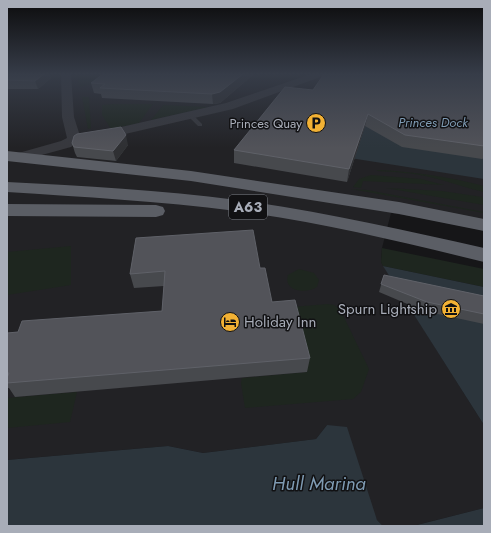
<svg xmlns="http://www.w3.org/2000/svg" width="491" height="533" viewBox="0 0 491 533" font-family="Jost,sans-serif">
<style>
.built{fill:#222225}
.green{fill:#1e261f}
.water{fill:#2c353c}
.lines{fill:none;stroke-linecap:round;stroke-linejoin:round}
.service{fill:#37383d;fill-rule:evenodd}
.minor{fill:#37383d;fill-rule:evenodd}
.trunk{fill:#5b5e65;fill-rule:evenodd}
.wall{fill:#47494d}
.shaded-wall{fill:#2f3033}
.building{fill:#525359;stroke:#5f6168}
.labels{text-anchor:middle;dominant-baseline:central;stroke-width:3;stroke-linejoin:round;paint-order:stroke}
.far-water-label{font-size:13px;font-style:italic;fill:#7f9bb3;stroke:#111113}
.far-poi-label{font-size:13px;fill:#a8adb8;stroke:#111113;text-anchor:end}
.shield{fill:#111113;stroke:#7b7e86;stroke-width:1}
.shield-label{font-size:14px;font-weight:bold;fill:#a8adb8}
.poi-label{font-size:15px;fill:#a8adb8;stroke:#111113;text-anchor:end}
.near-water-label{font-size:19px;font-style:italic;fill:#7f9bb3;stroke:#111113}
</style>
<rect width="100%" height="100%" fill="#161618"/>
<path class="built" d="M7 74H484V228L391 213 382 248 381 262 484 425V508L413 526H383L377 520 327 425 316 439 203 453 168 446 7 460Z"/>
<g class="green">
<path d="M79 74H101L97 77 99 79 94 83 80 87 77 75Z"/>
<path d="M82 97H89L91 128 88 129Z"/>
<path d="M113 104H153L139 123 111 129 102 115V105Z"/>
<path d="M163 105 209 107 151 120Z"/>
<path d="M376 170C412 171 449 177 484 186V192C465 188 448 181 430 177 413 173 395 172 378 171Z"/>
<path d="M371 175 421 179 444 185 363 181 361 188 353 187 359 179Z"/>
<path d="M386 188 442 191 482 197 484 198V205Z"/>
<path d="M351 189 367 190 484 212V213Z"/>
<path d="M71 246V285L7 295V252Z"/>
<path d="M382 248 484 269V287L383 266 381 262Z"/>
<path d="M299 269 314 273 319 280 317 287C307 294 283 292 288 275Z"/>
<path d="M328 304 334 305 340 309 369 369 361 392 353 399 245 408 241 383 242 378 307 372 292 307Z"/>
<path d="M77 392 70 422 7 428V398Z"/>
</g>
<g class="water">
<path d="M484 74V179L299 150Z"/>
<path d="M383 266 484 287V425Z"/>
<path d="M327 425 347 427 377 520 383 526H7V460L168 446 203 453 316 439Z"/>
<path d="M484 508V526H413Z"/>
</g>
<g class="lines">
<path class="service" d="M189 115H193L202 124V126H198L189 117Z"/>
<g class="minor">
<path d="M61 74H71L74 117 81 139 71 147 20 161 15 160 13 157 15 154 61 141 67 138 62 117Z"/>
<path d="M311 74H324L323 76 233 109 95 141 90 140 88 137 90 134 95 133 226 103Z"/>
</g>
<g class="trunk">
<path d="M7 151 191 171 399 202 484 219V231L399 214 191 181 7 161Z"/>
<path d="M7 182C84 186 161 190 237 200 320 211 402 230 484 248V262C402 242 320 222 236 211 160 201 83 197 7 192Z"/>
<path d="M7 204 156 205 163 207 165 211 163 215 156 217 7 216Z"/>
</g>
</g>
<g class="wall">
<path d="M7 74H49L51 78 38 89H7Z"/>
<path d="M254 74 220 103 213 104 102 98 101 94 94 93 91 83Z"/>
<path d="M484 74V158L482 159 402 147 365 126 347 182 234 163V150L313 90Z"/>
<path d="M72 143 128 145 116 161 77 157 75 153Z"/>
<path d="M136 238 260 268 272 302 310 358 307 372 15 397 9 388H7V333L18 332 162 311 164 286 134 288 130 274Z"/>
<path d="M384 275 484 296V324L424 311 379 292Z"/>
</g>
<g class="shaded-wall">
<path d="M44 74H49L51 78 38 89 35 81Z"/>
<path d="M243 74H254L220 103 213 104 212 94Z"/>
<path d="M368 114 365 126 347 182 349 169Z"/>
<path d="M126 135 128 145 116 161 113 151Z"/>
</g>
<g class="building">
<path d="M7 74H44L35 81 7 80Z"/>
<path d="M103 74H243L220 92 212 94 100 88 105 84 91 83Z"/>
<path d="M324 74H484V146L405 135 368 114 349 169 234 150 285 87 313 90Z"/>
<path d="M121 127 126 135 113 151 74 147 72 143 74 136 77 134Z"/>
<path d="M253 230 260 268H265L272 302 295 300 310 358 7 383V378L9 373H7V333L18 332 22 321 162 311 165 271 130 274 136 238Z"/>
<path d="M384 275 484 296V314L427 302 381 284Z"/>
</g>
<linearGradient id="sky" x2="0" y2="1"><stop stop-color="#0c0c0d"/><stop offset="0.5" stop-color="#363c48"/><stop offset="1" stop-color="#363c48" stop-opacity="0"/></linearGradient>
<rect width="491" height="148" fill="url(#sky)"/>
<defs>
<symbol id="parking-disc" viewBox="-11 -11 22 22"><circle r="9.5" fill="#f2b134" stroke="#111113"/><path d="M-3.5-5.5H1a3.5 3.5 0 0 1 0 7H-1V5.5H-3.5ZM-1-3.4V-.6H.8a1.4 1.4 0 0 0 0-2.8Z" fill="#111"/></symbol>
<symbol id="museum-disc" viewBox="-11 -11 22 22"><circle r="9.5" fill="#f2b134" stroke="#111113"/><path d="M0-6L6-3V-2H-6V-3ZM-5-1h2V3h-2ZM-1-1h2V3h-2ZM3-1h2V3H3ZM-6 4H6V6H-6Z" fill="#111"/></symbol>
<symbol id="hotel-disc" viewBox="-11 -11 22 22"><circle r="9.5" fill="#f2b134" stroke="#111113"/><path d="M-6-4.5h1.5V1H6V5H4.5V3h-9V5H-6ZM-4 0a1.8 1.8 0 1 1 3.6 0ZM.5 0V-2.5h3Q6-2.5 6 0Z" fill="#111"/></symbol>
</defs>
<g fill-rule="evenodd">
<use href="#parking-disc" x="305" y="112" width="22" height="22"/>
<use href="#museum-disc" x="440" y="298" width="22" height="22"/>
<use href="#hotel-disc" x="219" y="311" width="22" height="22"/>
</g>
<g class="labels">
<g class="far-water-label">
<text x="433" y="122">Princes Dock</text>
</g>
<g class="far-poi-label">
<text x="302" y="123">Princes Quay</text>
</g>
<rect class="shield" x="229" y="195" width="38" height="24" rx="3"/>
<g class="shield-label">
<text x="248" y="207">A63</text>
</g>
<g class="poi-label">
<text x="437" y="309">Spurn Lightship</text>
<text x="244" y="322" text-anchor="start">Holiday Inn</text>
</g>
<g class="near-water-label">
<text x="319" y="483">Hull Marina</text>
</g>
</g>
<rect width="491" height="533" fill="none" stroke="#a8adb8" stroke-width="16"/>
</svg>
